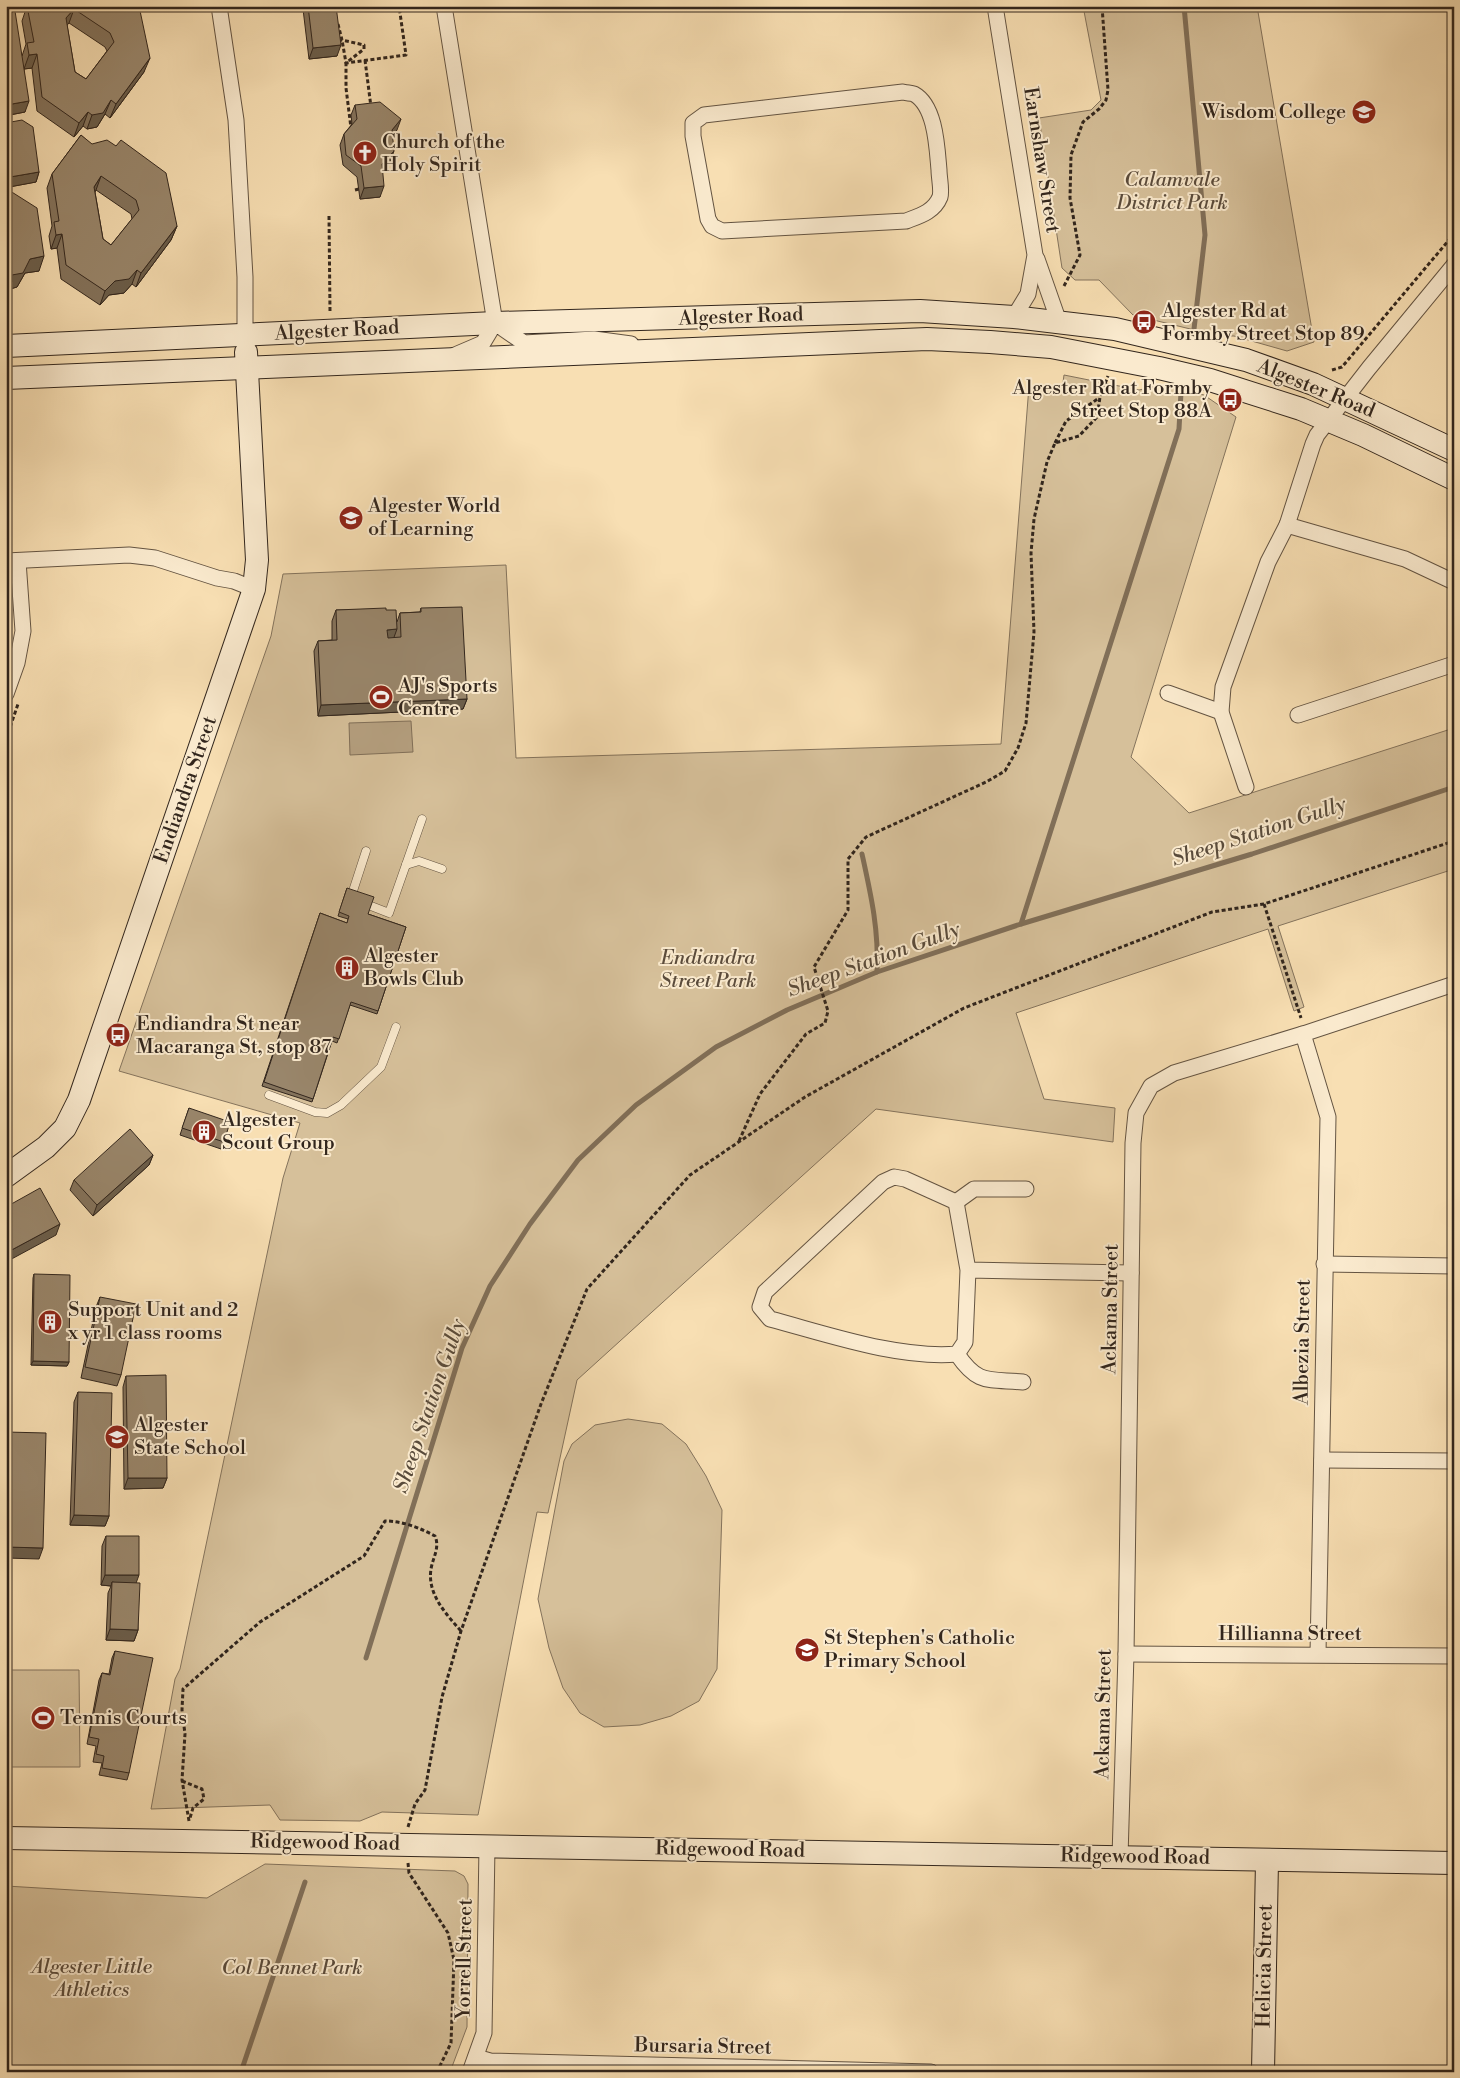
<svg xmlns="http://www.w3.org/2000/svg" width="1460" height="2078" viewBox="0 0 1460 2078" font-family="'Libre Bodoni',serif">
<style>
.green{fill:#d6c09a;stroke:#84735c}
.water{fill:#b5a080;stroke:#816f58}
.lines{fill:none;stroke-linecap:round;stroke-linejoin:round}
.stream{stroke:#816f58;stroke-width:5}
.lane-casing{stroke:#645442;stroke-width:9}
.street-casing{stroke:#645442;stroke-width:17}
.secondary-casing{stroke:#32261d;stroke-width:24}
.path{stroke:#32261d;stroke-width:3;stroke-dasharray:4 2.5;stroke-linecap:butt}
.lane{stroke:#faeace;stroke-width:8}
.street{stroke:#faeace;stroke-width:15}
.secondary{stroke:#faeace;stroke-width:22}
.wall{fill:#84735c;stroke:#32261d;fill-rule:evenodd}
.shaded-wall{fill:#6b5e4b;stroke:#32261d}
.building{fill:#99866b;stroke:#32261d;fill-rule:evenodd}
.labels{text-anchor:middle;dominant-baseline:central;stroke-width:4;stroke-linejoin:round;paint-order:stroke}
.poi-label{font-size:20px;fill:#32261d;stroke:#faeace;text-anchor:start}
.street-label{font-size:20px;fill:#32261d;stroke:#faeace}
.park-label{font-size:20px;font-style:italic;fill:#5b4c3c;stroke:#faeace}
.water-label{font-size:21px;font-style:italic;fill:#594b3b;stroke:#faeace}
</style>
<rect width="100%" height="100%" fill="#f8dfb3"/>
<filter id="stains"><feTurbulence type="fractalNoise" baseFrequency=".004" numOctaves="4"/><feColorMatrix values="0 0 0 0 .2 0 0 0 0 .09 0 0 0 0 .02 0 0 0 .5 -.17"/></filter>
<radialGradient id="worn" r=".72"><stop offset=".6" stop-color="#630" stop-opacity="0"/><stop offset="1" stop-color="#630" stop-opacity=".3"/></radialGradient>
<g class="green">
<path d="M1083 6H1257L1314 342 1287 351 1234 336H1219L1133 315 1099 280H1075L1062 268 1039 118 1091 110 1101 100Z"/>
<path d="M1064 375 1139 390 1161 385 1204 395 1236 417 1131 757 1189 813 1454 728V869L1278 926 1304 1007 1294 1011 1268 929 1016 1013 1044 1099 1115 1108 1113 1142 876 1109 577 1380 548 1513 537 1512 478 1815 382 1812 360 1821 280 1820 270 1805 151 1809 175 1679 180 1669 283 1178 300 1123 119 1071 271 636 283 574 506 565 516 758 1001 744 1029 386 1062 390Z"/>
<path d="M628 1419 662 1424 686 1444 706 1476 722 1510 717 1669 699 1701 671 1716 640 1725 604 1727 580 1713 563 1688 549 1648 538 1599 564 1461 572 1444 595 1425Z"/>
<path d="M6 1670H79L80 1767H6Z"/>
<path d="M265 1864 455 1871 464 1876 468 1884 467 2027 450 2072H6V1886L207 1898Z"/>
</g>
<path class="water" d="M411 721 413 752 350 755 349 723Z"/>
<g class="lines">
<g class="stream">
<path d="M1184 6 1205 235 1194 329"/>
<path d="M862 854C871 895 879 930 877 972"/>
<path d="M1021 924 1179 429 1181 392"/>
<path d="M366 1658 462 1348 490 1286 530 1224 578 1160 636 1105 716 1047 787 1010 877 972 1021 924 1252 854 1454 787"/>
<path d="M241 2072 305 1882"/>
</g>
<defs>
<g id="lane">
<path d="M406 865 419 861 442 869"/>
<path d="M352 894 366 851"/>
<path d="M371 906 389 913 422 819"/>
<path d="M269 1095 315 1112 327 1113 341 1105 381 1067 396 1027"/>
</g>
<g id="street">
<path d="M219 6 236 120 245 277V336"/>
<path d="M444 6 495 323"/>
<path d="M995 6 1035 255 1028 294 1014 317"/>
<path d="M903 92C906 93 911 93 914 94 936 106 937 149 939 170 939 178 942 190 940 197 934 212 919 216 906 221L722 231 712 226 708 219 693 136V123L704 115Z"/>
<path d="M1037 259 1059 322"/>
<path d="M495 323 524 343 594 339 631 344"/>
<path d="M455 355 483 343 495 323"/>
<path d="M1287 525 1405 559 1454 582"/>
<path d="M6 561 129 555 155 558 217 578 234 581 254 589"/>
<path d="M1168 693 1221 712"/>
<path d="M6 694 17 663 23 631 18 561"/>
<path d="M1298 715 1454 664"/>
<path d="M1246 787 1221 712 1223 687 1268 562 1287 525 1313 444 1317 435 1369 368 1454 265"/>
<path d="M1303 1034 1328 1117 1318 1654"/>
<path d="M956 1202 974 1189H1026"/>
<path d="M1324 1264 1454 1266"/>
<path d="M968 1270 965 1342 957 1354C898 1359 827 1334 770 1319L760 1307 765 1292 883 1182 894 1177 905 1179 956 1202 968 1270 1131 1273"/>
<path d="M957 1354C978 1385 988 1379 1023 1382"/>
<path d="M1322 1460 1454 1461"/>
<path d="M1126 1654 1454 1656"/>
<path d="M1120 1857 1126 1654 1133 1143 1136 1113 1151 1086 1174 1073 1303 1034 1454 984"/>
<path d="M476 2057 490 2061 931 2072"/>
<path d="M470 2072 484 2033 487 1846"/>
</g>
<g id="secondary">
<path d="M6 346 495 323 920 311 1014 317 1115 329 1246 360 1313 384 1454 450"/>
<path d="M6 378 927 339 990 342 1051 347 1159 368 1210 380 1301 409 1363 435 1454 479"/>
<path d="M6 1176 46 1147 65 1128 79 1100 254 589 257 560 246 352"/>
<path d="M6 1838 1454 1863"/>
<path d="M1263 2072 1267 1861"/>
</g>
</defs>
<use href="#lane" class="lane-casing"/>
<use href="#street" class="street-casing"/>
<use href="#secondary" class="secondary-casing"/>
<g class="path">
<path d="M338 24 342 40 364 45V49L346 63V88L351 128"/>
<path d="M338 40H342L346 63 406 55 399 6"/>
<path d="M365 60 371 107"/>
<path d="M355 190 359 189"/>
<path d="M329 216 330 311"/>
<path d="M1064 286 1080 255 1070 198 1071 155 1083 122 1099 109 1106 100 1108 90 1102 6"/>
<path d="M1332 370 1342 367 1454 234"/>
<path d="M1055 443 1066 421 1099 398"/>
<path d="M6 739 18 704"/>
<path d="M1264 904 1301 1018"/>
<path d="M739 1141 760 1094 806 1034 825 1023 828 1011 814 967 848 910V859L866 837 986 782 1005 771 1018 748 1026 723 1034 632 1031 553 1034 519 1047 462 1055 443 1079 436 1097 417 1100 397 1108 376"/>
<path d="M182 1781 202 1789 204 1799 193 1808 190 1818"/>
<path d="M189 1821 182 1780 185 1734 182 1710 183 1689 260 1622 364 1556 385 1521C403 1521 420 1528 435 1536 440 1548 433 1557 431 1569 427 1594 446 1614 461 1631"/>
<path d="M408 1827 415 1804 425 1790 442 1697 461 1631 541 1404 587 1289 690 1175 805 1097 964 1008 1212 912 1264 904 1454 841"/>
<path d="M408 1863 409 1873 448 1933 454 1960 451 2043 437 2072"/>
</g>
<use href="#lane" class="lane"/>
<use href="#street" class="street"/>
<use href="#secondary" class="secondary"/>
</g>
<g class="wall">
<path d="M6 6 22 56 26 44 22 21 27 6H139L144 72 110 118 105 114 97 127 87 129 83 126 74 137 37 111 32 68 24 69 25 112 10 115 11 122 39 172 36 182 9 187 8 190 39 271 25 273 17 287 10 289 7 296H6ZM69 23 105 47 107 51 86 79 75 72 67 25Z"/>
<path d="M304 6H336L337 56 309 59 303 9Z"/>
<path d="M355 105 397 130 393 135 390 162 382 170 380 197 360 199 357 177 343 165 340 145 344 134 352 124 351 115Z"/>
<path d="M81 135 177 226 171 240 136 287 132 284 124 293 109 295 100 305 61 279 57 248 51 249 49 236 52 226 47 188 52 174ZM96 190 131 214 132 219 111 245 103 239 95 192Z"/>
<path d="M421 608 467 699 463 709 318 716 314 651 318 641 332 640V621L336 610H386L397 622 400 613 420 612Z"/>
<path d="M347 888 368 914 406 927 377 1014 350 1005 337 1043 332 1041 312 1102 262 1086 320 913 347 923 348 919 338 916Z"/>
<path d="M189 1108 224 1142 221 1149 180 1135Z"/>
<path d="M153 1155 149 1165 93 1216 70 1190 74 1180Z"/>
<path d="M34 1274 69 1362 67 1366 31 1365 33 1278Z"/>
<path d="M100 1297 121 1375 117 1386 81 1378 96 1307Z"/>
<path d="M126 1376 167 1478 163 1488 124 1489 123 1387Z"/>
<path d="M78 1392 109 1516 105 1526 70 1525 74 1402Z"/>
<path d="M106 1536 136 1583 138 1630 134 1641 106 1640 108 1593 111 1586 101 1585 102 1546Z"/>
<path d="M115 1651 129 1773 127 1780 99 1775 102 1763 93 1762 96 1746 87 1744 99 1680 102 1673 109 1674 112 1658Z"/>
</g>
<g class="shaded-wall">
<path d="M74 9 69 23 61 32 66 18Z"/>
<path d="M341 45 337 56 309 59 313 48Z"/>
<path d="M37 54 32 68 24 69 29 55Z"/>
<path d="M150 58 144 72 110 118 116 104Z"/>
<path d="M111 100 105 114 97 127 87 129 92 115Z"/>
<path d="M29 101 25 112 9 115H6L8 110 12 104Z"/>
<path d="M88 112 83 126 74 137 79 123Z"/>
<path d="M401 119 397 130 388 140 392 130Z"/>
<path d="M394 151 390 162 378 175 382 164Z"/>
<path d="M39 172 36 182 9 187 6 195V187L10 177Z"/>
<path d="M101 176 96 190 89 201 94 187Z"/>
<path d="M384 186 380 197 360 199 364 188Z"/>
<path d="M177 226 171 240 136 287 141 273Z"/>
<path d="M62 234 57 248 51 249 56 235Z"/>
<path d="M44 256 39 271 25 273 17 287 10 289 7 296H6V283L12 275 30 259Z"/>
<path d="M137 270 132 284 124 293 109 295 100 305 105 291 115 281Z"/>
<path d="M397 629 393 640 383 641 387 630Z"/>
<path d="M467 699 463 709 318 716 321 705Z"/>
<path d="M153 1155 149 1165 93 1216 97 1205Z"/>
<path d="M60 1224 56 1235 6 1262V1253Z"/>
<path d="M33 1361 69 1362 67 1366 31 1365Z"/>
<path d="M128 1478H167L163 1488 124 1489Z"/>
<path d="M74 1515 109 1516 105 1526 70 1525Z"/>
<path d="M6 1547 43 1548 39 1559 6 1558Z"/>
<path d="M105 1575H139L135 1586 112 1582 111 1586 101 1585Z"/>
<path d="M110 1629 138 1630 134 1641 106 1640Z"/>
</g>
<g class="building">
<path d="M6 6 15 11 29 101 12 104 8 110 6 109Z"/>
<path d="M27 6H139L150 58 116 104 111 100 103 113 92 115 88 112 79 123 42 97 37 54 29 55 27 43 34 42ZM74 9 110 33 114 42 86 79 75 72 66 18Z"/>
<path d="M308 6H336L341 45 313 48Z"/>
<path d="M380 102 401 119 392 130 394 151 382 164 384 186 364 188 361 166 346 155 344 134 357 119 355 105Z"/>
<path d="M6 112H9L11 122 22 120 33 127 39 172 10 177 6 175Z"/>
<path d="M81 135 92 144 107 140 116 146 121 140 166 173 177 226 141 273 137 270 129 279 115 281 105 291 66 265 62 234 56 235 54 222 59 221 52 174ZM101 176 136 200 139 210 111 245 103 239 94 187Z"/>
<path d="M6 182 10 184 7 189 37 208 44 256 30 259 23 273 12 275V282L6 283Z"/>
<path d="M462 607 467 699 321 705 318 641 337 640 336 610 386 608V610H396L397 629 387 630 388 638 401 637 400 613 421 612V608Z"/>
<path d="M347 888 374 897 368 914 406 927 378 1011 351 1002 339 1039 333 1037 313 1099 264 1082 320 913 347 923 349 916 339 912Z"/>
<path d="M189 1108 230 1122 224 1142 182 1128Z"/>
<path d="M130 1129 153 1155 97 1205 74 1180Z"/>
<path d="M40 1188 60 1224 6 1253V1207Z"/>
<path d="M34 1274 70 1275 69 1362 33 1361Z"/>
<path d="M100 1297 136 1304 121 1375 85 1367Z"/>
<path d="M166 1375 167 1478H128L126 1376Z"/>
<path d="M78 1392 112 1393 109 1516 74 1515Z"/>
<path d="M6 1432 46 1433 43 1548 6 1547Z"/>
<path d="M106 1536H139V1575H105Z"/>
<path d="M112 1582 140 1583 138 1630 110 1629Z"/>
<path d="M115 1651 153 1658 129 1773 102 1768 104 1756 96 1754 99 1739 89 1737 102 1673 110 1675Z"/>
</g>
<defs>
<symbol id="school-disc" viewBox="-11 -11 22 22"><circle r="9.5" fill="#8f2418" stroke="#faeace"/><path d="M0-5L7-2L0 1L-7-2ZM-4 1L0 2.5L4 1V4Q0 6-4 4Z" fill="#fff"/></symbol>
<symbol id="church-disc" viewBox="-11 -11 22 22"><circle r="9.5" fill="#8f2418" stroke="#faeace"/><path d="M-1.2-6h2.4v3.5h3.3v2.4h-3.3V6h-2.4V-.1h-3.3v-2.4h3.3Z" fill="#fff"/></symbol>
<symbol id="bus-disc" viewBox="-11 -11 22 22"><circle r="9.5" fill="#8f2418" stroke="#faeace"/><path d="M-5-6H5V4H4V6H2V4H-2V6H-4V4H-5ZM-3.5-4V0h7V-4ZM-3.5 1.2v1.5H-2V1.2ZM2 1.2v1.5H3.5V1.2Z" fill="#fff"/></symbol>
<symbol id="stadium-disc" viewBox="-11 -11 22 22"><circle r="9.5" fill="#8f2418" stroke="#faeace"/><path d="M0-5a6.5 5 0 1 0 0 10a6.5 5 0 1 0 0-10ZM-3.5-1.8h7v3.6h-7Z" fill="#fff"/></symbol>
<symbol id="building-disc" viewBox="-11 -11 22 22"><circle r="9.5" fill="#8f2418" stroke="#faeace"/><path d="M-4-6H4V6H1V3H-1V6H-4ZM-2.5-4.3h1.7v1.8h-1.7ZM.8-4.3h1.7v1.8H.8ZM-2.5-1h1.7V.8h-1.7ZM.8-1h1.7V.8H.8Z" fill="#fff"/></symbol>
</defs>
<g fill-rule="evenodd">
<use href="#school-disc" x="1350" y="98" width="28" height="28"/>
<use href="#church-disc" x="351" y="139" width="28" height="28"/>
<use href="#bus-disc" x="1130" y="308" width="28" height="28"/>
<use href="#bus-disc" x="1216" y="386" width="28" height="28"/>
<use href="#school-disc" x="337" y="504" width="28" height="28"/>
<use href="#stadium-disc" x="367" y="683" width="28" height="28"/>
<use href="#building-disc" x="333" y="954" width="28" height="28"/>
<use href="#bus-disc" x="104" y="1021" width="28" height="28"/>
<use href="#building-disc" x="190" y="1118" width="28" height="28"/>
<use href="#building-disc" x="36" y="1308" width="28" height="28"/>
<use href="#school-disc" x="103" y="1423" width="28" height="28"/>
<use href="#school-disc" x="793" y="1636" width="28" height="28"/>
<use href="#stadium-disc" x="29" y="1704" width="28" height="28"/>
</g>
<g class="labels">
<g class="poi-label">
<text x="1346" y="112" text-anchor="end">Wisdom College</text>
<text x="382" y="142">Church of the<tspan x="382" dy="23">Holy Spirit</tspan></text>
<text x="1162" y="311">Algester Rd at<tspan x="1162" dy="23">Formby Street Stop 89</tspan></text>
<text x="1212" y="388" text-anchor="end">Algester Rd at Formby<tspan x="1212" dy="23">Street Stop 88A</tspan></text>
<text x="368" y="506">Algester World<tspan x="368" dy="23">of Learning</tspan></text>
<text x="398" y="686">AJ's Sports<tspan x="398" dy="23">Centre</tspan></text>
<text x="364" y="956">Algester<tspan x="364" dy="23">Bowls Club</tspan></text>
<text x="136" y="1024">Endiandra St near<tspan x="136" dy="23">Macaranga St, stop 87</tspan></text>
<text x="222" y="1120">Algester<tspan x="222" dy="23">Scout Group</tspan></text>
<text x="68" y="1310">Support Unit and 2<tspan x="68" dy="23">x yr 1 class rooms</tspan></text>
<text x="134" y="1425">Algester<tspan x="134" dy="23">State School</tspan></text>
<text x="824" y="1638">St Stephen's Catholic<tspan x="824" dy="23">Primary School</tspan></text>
<text x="60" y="1718">Tennis Courts</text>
</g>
<g class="street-label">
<text transform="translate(1041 160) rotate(81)">Earnshaw Street</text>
<text transform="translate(741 317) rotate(-2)">Algester Road</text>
<text transform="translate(337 331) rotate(-3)">Algester Road</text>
<text transform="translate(1316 389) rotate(22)">Algester Road</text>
<text transform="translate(186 790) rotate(-71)">Endiandra Street</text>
<text transform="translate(1111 1309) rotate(-89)">Ackama Street</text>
<text transform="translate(1303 1342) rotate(-89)">Albezia Street</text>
<text x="1290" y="1634">Hillianna Street</text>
<text transform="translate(1104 1714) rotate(-89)">Ackama Street</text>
<text transform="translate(325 1843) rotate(1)">Ridgewood Road</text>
<text transform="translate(730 1850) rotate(1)">Ridgewood Road</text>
<text transform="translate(1135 1857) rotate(1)">Ridgewood Road</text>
<text transform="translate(465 1959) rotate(-89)">Yorrell Street</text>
<text transform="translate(1265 1966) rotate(-89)">Helicia Street</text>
<text transform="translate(703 2047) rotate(1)">Bursaria Street</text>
</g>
<g class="park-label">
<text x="1172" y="180">Calamvale<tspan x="1172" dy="23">District Park</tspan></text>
<text x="708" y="958">Endiandra<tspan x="708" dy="23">Street Park</tspan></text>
<text x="92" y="1967">Algester Little<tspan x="92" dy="23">Athletics</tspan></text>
<text x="292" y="1968">Col Bennet Park</text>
</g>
<g class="water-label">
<text transform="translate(1259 832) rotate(-18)">Sheep Station Gully</text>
<text transform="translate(874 960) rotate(-20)">Sheep Station Gully</text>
<text transform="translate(430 1406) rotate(-71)">Sheep Station Gully</text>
</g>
</g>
<rect width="1460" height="2078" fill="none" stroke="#f8dfb3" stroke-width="25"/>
<rect x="8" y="8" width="1445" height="2063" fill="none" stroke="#32261d" stroke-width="2.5"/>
<rect x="12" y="12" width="1435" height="2053" fill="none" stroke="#32261d"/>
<rect width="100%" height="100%" filter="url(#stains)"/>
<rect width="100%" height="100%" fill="url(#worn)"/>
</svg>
